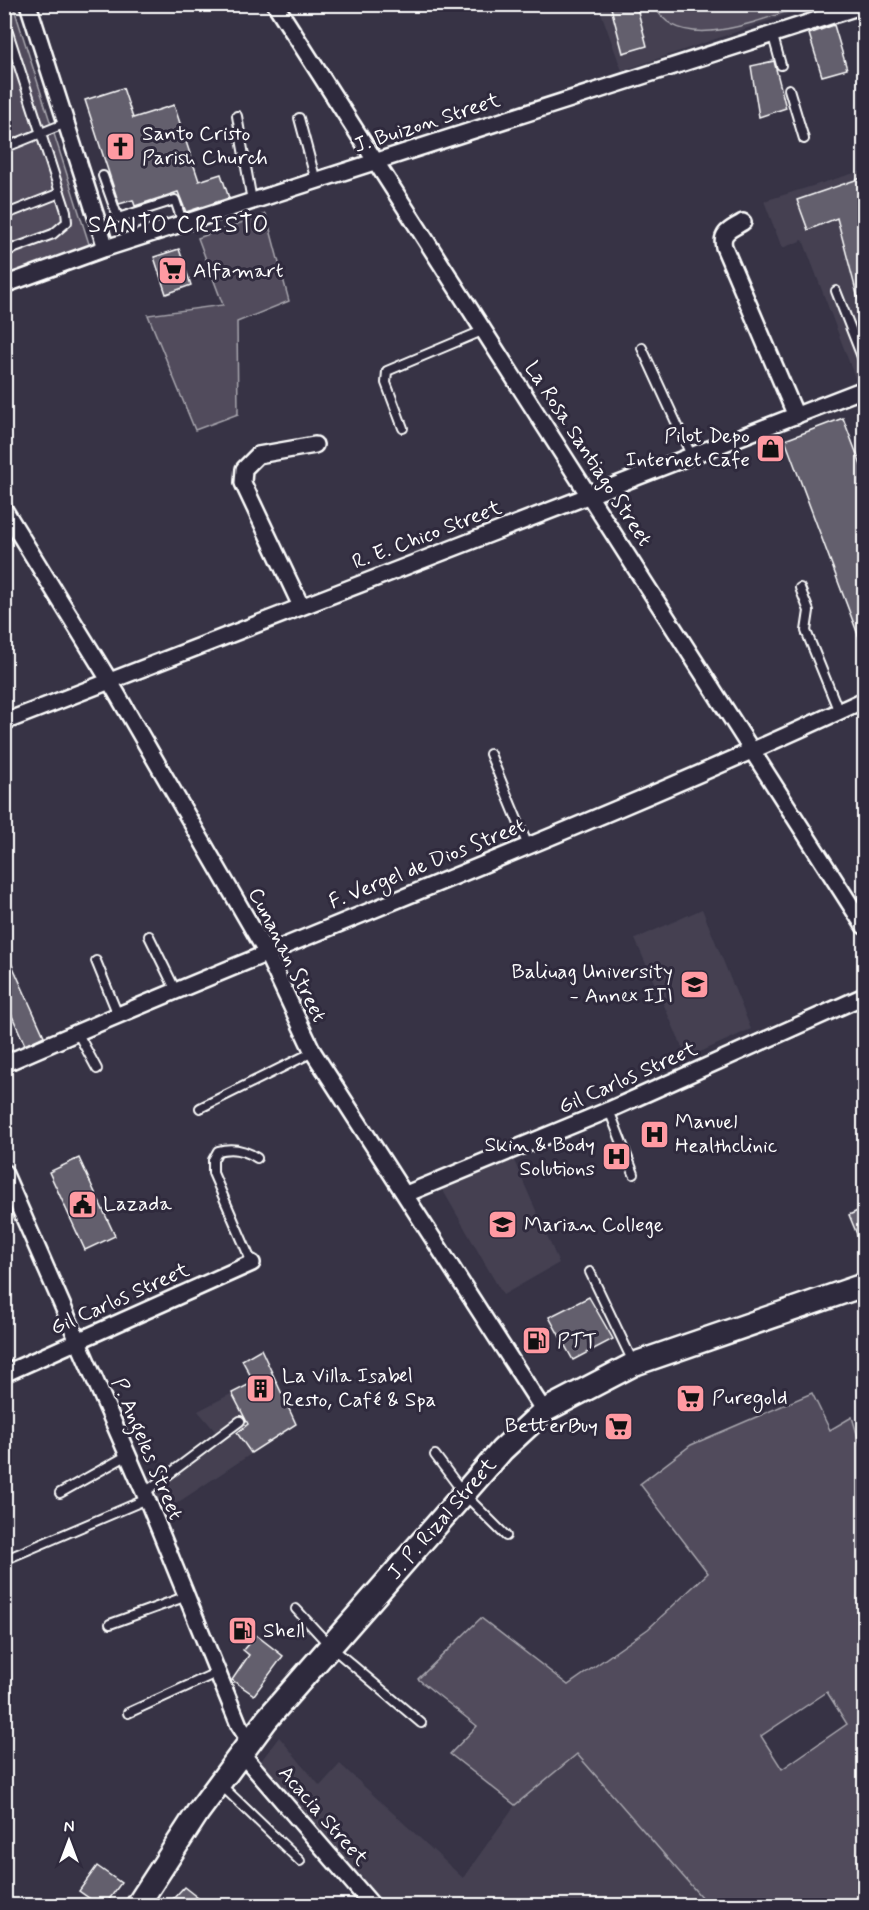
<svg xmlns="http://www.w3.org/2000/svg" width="869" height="1910" viewBox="0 0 869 1910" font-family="Mynerve,sans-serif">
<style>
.built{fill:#444051}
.green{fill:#514c5c;stroke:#a8a6ae;stroke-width:1.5;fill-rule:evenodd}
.building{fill:#635f6d;stroke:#fff;stroke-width:1.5}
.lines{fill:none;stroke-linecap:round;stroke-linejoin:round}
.service-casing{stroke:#fff;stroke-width:12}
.minor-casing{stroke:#fff;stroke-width:20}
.primary-casing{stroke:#fff;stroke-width:27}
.service{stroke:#2f2a3d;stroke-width:8}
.minor{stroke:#2f2a3d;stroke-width:15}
.primary{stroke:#2f2a3d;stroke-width:22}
.labels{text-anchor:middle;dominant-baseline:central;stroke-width:6;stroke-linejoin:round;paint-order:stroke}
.street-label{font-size:21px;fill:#fff;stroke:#2f2a3d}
.poi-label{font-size:21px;fill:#fff;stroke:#2f2a3d;text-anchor:start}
.quarter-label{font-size:24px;letter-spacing:1.5px;fill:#fff;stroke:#2f2a3d}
</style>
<rect width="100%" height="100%" fill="#373345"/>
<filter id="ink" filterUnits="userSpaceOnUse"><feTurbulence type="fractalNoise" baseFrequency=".0167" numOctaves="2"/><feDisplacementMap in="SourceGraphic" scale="12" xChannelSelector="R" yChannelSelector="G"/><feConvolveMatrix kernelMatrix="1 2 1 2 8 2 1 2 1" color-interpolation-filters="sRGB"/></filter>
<g filter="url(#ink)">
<g class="built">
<path d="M598 4 815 5 622 71Z"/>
<path d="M864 170V298L856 302 864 326V380L857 383 803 240 782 248 764 201Z"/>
<path d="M702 909 751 1029 687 1058 635 939Z"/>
<path d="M512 1156 559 1263 503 1295 441 1187Z"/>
<path d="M261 1349 296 1424 162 1513 147 1478 220 1437 198 1411 254 1382 242 1360Z"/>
<path d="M279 1737 320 1786 340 1764 463 1878 515 1805 577 1754 708 1905H385L258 1765Z"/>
</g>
<g class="green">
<path d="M4 5H13L91 250 4 280Z"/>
<path d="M654 5H806C766 17 679 58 654 5Z"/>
<path d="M266 214 289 301 237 322 238 414 195 430 148 315 223 305 198 238Z"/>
<path d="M812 1393 830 1430 852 1417 864 1457V1905H708L577 1754 515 1805 450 1754 477 1726 418 1679 481 1618 568 1685 648 1629 708 1573 640 1484 691 1445ZM827 1692 847 1724 782 1769 761 1736Z"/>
</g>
<g class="building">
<path d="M610 4H636L647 46 623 53Z"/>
<path d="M834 25 847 69 822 76 809 34Z"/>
<path d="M774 61 786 108 759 117 751 66Z"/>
<path d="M123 88 133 118 174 105 199 181 221 174 229 198 186 212 178 192 135 206 133 200 119 204 85 100Z"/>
<path d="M864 177V306H860L837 218 808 230 797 200Z"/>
<path d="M179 249 191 285 166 294 154 257Z"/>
<path d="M843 418 864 473 863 648 785 440Z"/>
<path d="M4 947 44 1036 25 1045 4 998Z"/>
<path d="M79 1158 115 1236 85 1250 49 1172Z"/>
<path d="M864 1208V1251L849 1215Z"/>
<path d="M589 1297 613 1339 573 1360 549 1317Z"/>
<path d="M261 1349 296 1424 251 1453 237 1433 248 1424 232 1393 254 1382 242 1360Z"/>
<path d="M256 1635 283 1656 254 1695 232 1680 249 1655 243 1650Z"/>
<path d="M97 1866 121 1883 105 1905H99L79 1891Z"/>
<path d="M184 1887 207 1905H180L173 1899Z"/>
</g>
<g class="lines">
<defs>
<g id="service">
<path d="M4 20 66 211 67 222 53 234 4 252"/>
<path d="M773 36 781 65"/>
<path d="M789 89 804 139"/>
<path d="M237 116 252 201"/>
<path d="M299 118 316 181"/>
<path d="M4 148 66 123"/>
<path d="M103 176 118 218 175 200 183 224"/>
<path d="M4 215 60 193"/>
<path d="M836 291 864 362"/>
<path d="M642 348 692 457"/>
<path d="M403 428 386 383 387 371 482 331"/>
<path d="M800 588 809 611 806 631 839 712"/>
<path d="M490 754 528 846"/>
<path d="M149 936 176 991"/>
<path d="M96 961 118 1015"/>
<path d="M77 1032 97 1069"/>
<path d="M200 1108 313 1052"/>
<path d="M609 1110 634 1174"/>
<path d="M252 1263 213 1173V1160L218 1151C232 1147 245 1150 257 1158"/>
<path d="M590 1272 633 1362"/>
<path d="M435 1455 465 1495 506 1536"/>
<path d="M60 1493 128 1455"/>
<path d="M144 1493 240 1421"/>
<path d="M4 1560 147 1499"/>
<path d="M296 1609 330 1646 421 1723"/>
<path d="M110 1624 187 1596"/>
<path d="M128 1713 218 1672"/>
<path d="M222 1786 300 1861"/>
</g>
<g id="minor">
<path d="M28 4 106 248"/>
<path d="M275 4 864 926"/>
<path d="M743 222C732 229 720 232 724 247L796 416"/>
<path d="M4 285 106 248 864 5"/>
<path d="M4 509 109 680 266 952 313 1052 544 1411"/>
<path d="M301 606 243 483 244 469 258 455 315 445"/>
<path d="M4 722 864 389"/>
<path d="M4 1064C290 939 582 831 864 700"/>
<path d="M4 1172 147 1499 239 1725 250 1742"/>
<path d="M406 1194 609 1110 864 996"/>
<path d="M4 1374 252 1263"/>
<path d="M241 1753 373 1906"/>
</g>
<path id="primary" d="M137 1906 198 1812 267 1719 502 1450 544 1411 634 1364 864 1285"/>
</defs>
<use href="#service" class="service-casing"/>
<use href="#minor" class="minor-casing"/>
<use href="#primary" class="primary-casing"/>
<use href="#service" class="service"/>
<use href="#minor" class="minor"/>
<use href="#primary" class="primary"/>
</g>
</g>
<defs>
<symbol id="church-square" viewBox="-11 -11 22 22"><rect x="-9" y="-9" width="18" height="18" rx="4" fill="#ff9aa2" stroke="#2f2a3d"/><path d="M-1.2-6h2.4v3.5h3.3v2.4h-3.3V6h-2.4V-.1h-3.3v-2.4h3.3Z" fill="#111"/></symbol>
<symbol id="supermarket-square" viewBox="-11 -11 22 22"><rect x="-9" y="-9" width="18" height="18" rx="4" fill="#ff9aa2" stroke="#2f2a3d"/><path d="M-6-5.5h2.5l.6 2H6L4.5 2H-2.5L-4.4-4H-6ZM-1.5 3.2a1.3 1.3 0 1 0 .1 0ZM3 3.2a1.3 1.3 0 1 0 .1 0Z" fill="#111"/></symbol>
<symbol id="shop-square" viewBox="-11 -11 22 22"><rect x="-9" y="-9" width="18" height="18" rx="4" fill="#ff9aa2" stroke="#2f2a3d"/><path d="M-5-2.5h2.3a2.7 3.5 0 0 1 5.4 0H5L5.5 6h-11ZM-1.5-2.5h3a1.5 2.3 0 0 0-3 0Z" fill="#111"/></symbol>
<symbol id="university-square" viewBox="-11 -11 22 22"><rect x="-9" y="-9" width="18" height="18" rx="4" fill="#ff9aa2" stroke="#2f2a3d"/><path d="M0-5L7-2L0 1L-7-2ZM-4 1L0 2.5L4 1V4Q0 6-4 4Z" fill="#111"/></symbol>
<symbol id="hospital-square" viewBox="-11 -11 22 22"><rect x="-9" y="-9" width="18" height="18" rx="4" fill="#ff9aa2" stroke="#2f2a3d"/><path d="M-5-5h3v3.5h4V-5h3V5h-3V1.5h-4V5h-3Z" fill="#111"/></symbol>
<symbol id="civic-square" viewBox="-11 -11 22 22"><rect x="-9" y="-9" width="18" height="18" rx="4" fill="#ff9aa2" stroke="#2f2a3d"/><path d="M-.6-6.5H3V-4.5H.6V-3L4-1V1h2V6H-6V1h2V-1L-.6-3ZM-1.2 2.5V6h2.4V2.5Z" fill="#111"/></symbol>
<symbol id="fuel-square" viewBox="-11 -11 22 22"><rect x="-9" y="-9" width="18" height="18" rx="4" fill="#ff9aa2" stroke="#2f2a3d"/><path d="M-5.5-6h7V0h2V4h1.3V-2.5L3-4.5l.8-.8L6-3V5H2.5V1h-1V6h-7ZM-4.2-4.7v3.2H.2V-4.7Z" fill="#111"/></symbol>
<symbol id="building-square" viewBox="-11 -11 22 22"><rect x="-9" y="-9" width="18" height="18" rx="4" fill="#ff9aa2" stroke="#2f2a3d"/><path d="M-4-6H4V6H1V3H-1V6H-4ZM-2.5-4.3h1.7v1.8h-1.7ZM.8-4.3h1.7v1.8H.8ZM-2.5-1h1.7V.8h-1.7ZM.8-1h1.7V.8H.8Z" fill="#111"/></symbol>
</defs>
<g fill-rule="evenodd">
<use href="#church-square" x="104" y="130" width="33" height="33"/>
<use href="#supermarket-square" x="156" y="254" width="33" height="33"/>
<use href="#shop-square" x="754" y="432" width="33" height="33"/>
<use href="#university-square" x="678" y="968" width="33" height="33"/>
<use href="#hospital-square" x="638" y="1118" width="33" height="33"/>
<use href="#hospital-square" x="600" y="1140" width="33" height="33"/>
<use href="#civic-square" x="66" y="1188" width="33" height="33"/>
<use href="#university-square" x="486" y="1208" width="33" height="33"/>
<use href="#fuel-square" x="520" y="1324" width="33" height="33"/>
<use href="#building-square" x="244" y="1372" width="33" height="33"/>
<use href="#supermarket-square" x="674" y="1382" width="33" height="33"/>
<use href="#supermarket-square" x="602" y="1410" width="33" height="33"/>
<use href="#fuel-square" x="226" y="1614" width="33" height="33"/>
</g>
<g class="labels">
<g class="street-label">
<text transform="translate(427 123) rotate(-18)">J. Buizon Street</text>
<text transform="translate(588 454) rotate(57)">La Rosa Santiago Street</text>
<text transform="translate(427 535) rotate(-21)">R. E. Chico Street</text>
<text transform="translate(427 864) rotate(-22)">F. Vergel de Dios Street</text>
<text transform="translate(287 955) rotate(63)">Cunanan Street</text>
<text transform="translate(628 1078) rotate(-24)">Gil Carlos Street</text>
<text transform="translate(120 1299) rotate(-24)">Gil Carlos Street</text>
<text transform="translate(147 1449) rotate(67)">P. Angeles Street</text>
<text transform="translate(442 1519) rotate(-49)">J. P. Rizal Street</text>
<text transform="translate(323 1816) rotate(49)">Acacia Street</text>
</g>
<g class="poi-label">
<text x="142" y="134">Santo Cristo<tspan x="142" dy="24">Parish Church</tspan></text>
<text x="193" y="271">Alfamart</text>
<text x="750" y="436" text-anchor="end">Pilot Depo<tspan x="750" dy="24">Internet Cafe</tspan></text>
<text x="673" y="972" text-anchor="end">Baliuag University<tspan x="673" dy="24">- Annex III</tspan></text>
<text x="675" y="1122">Manuel<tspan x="675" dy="24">Healthclinic</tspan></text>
<text x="595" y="1145" text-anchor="end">Skin &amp; Body<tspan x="595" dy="24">Solutions</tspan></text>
<text x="103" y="1204">Lazada</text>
<text x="524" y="1225">Marian College</text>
<text x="557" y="1341">PTT</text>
<text x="282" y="1376">La Villa Isabel<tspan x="282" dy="24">Resto, Café &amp; Spa</tspan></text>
<text x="712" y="1398">Puregold</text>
<text x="598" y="1426" text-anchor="end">BetterBuy</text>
<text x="263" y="1631">Shell</text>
</g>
<g class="quarter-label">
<text x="179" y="225">SANTO CRISTO</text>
</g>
</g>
<rect width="869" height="1910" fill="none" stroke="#2f2a3d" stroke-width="24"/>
<rect x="12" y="12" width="845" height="1886" fill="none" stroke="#fff" stroke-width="2" filter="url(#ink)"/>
<g transform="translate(69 1841)" stroke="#2f2a3d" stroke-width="4.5" paint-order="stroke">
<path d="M0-4.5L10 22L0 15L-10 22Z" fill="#ffffff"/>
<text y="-9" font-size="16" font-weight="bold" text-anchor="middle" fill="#ffffff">N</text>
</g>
</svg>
